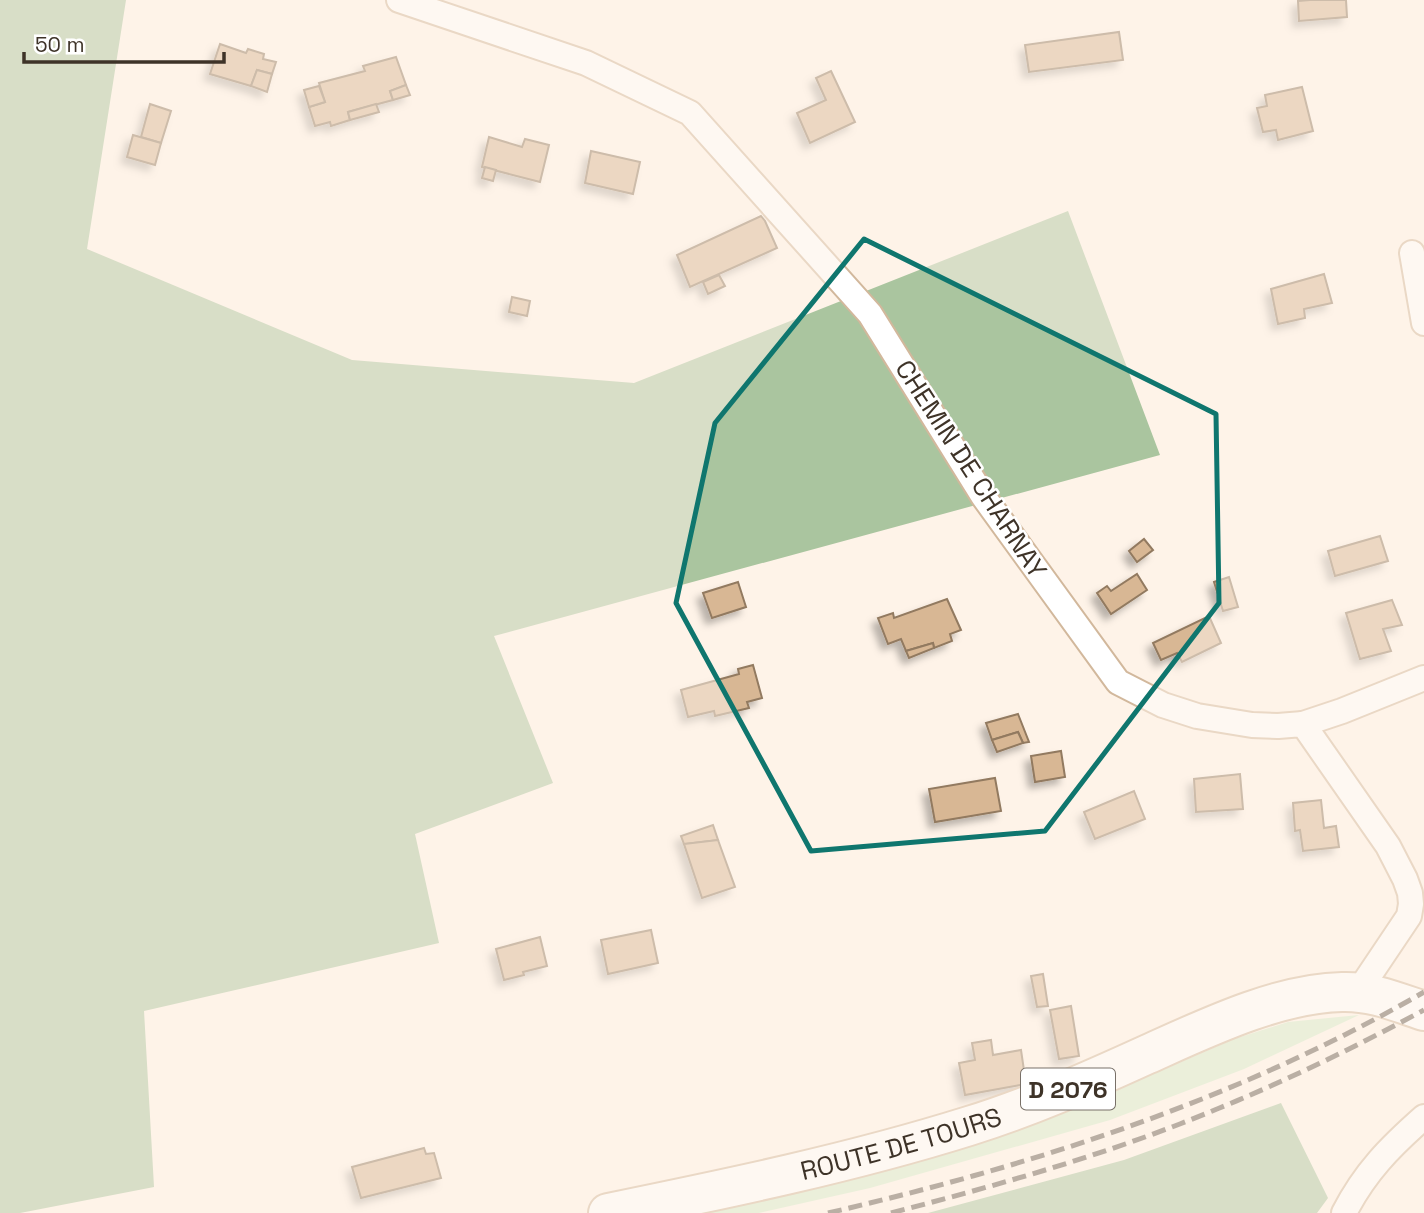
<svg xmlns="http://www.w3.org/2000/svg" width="1424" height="1213" viewBox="0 0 1424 1213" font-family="'Space Grotesk',sans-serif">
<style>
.green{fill:#d4ecca}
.forest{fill:#aac59f}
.building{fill:#d8b794;stroke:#927a60;stroke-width:2;filter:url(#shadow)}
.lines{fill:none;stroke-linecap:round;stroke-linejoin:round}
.minor-casing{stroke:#d2b89c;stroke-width:28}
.primary-casing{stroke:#d2b89c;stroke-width:42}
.minor{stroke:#fff;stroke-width:24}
.primary{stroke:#fff;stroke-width:38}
.rail{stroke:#695e53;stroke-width:5;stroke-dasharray:14 7;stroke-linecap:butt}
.marked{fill:none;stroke:#0f766e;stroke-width:5;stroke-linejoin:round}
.labels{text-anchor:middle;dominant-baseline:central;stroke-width:5;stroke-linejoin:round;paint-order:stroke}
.shield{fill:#fff;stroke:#787068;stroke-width:2}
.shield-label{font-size:24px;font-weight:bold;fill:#3e3328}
.street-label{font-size:26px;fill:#3e3328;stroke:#fff}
</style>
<defs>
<filter id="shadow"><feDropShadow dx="-6" dy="6" stdDeviation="3.5" flood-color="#0004"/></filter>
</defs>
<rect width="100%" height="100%" fill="#fef3e8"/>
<path class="green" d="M1359 1015 1244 1069 1110 1120 870 1188 759 1213H696L988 1139 1091 1101 1234 1039 1288 1022Z"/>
<g class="forest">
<path d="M0 0H126L87 249 352 360 634 383 1068 211 1160 455 494 636 553 783 415 834 439 943 144 1011 154 1187 20 1213H0Z"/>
<path d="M1281 1103 1328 1198 1317 1213H928L1124 1160Z"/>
</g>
<g class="building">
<path d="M1310 0H1346L1347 17 1299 21 1298 1Z"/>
<path d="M1119 32 1123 60 1029 72 1025 45Z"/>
<path d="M220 44 246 53 248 49 264 54 263 59 276 62 272 74 257 70 251 86 210 74Z"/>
<path d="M396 57 406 85 390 91 393 100 348 112 350 120 331 126 330 122 315 126 309 107 325 102 319 83 365 71 363 66Z"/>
<path d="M257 70 272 74 267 92 251 86Z"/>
<path d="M831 71 855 122 810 143 797 113 826 100 816 78Z"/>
<path d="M406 85 410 95 393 100 390 91Z"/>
<path d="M319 86 325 102 309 107 304 90Z"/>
<path d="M1302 87 1313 131 1278 140 1276 130 1263 132 1257 108 1267 106 1265 95Z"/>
<path d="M150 104 171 111 161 143 141 137Z"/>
<path d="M376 104 379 112 350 120 348 112Z"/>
<path d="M133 135 161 143 155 165 127 157Z"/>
<path d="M489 137 522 147 525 139 549 145 540 182 482 167Z"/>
<path d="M591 151 640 162 633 194 585 183Z"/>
<path d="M485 167 496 170 493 181 482 178Z"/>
<path d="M761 216 765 221 777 248 690 287 677 255Z"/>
<path d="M1324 274 1332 303 1304 309 1305 318 1278 324 1271 289Z"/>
<path d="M719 275 725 286 708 294 703 282Z"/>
<path d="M512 297 530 301 527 316 509 312Z"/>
<path d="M1380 536 1388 561 1335 576 1328 551Z"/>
<path d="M1144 539 1153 550 1137 562 1129 551Z"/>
<path d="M1137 574 1147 590 1111 614 1097 593 1107 586 1111 591Z"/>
<path d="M1229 577 1238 607 1223 611 1214 582Z"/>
<path d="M738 582 746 607 712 618 703 593Z"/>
<path d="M947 599 961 630 950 634 952 641 934 648 933 643 906 651 901 639 888 644 878 618 893 613 894 618Z"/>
<path d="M1392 600 1402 625 1383 629 1391 651 1360 659 1346 613Z"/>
<path d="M1209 616 1221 643 1182 662 1177 653 1161 660 1153 643Z"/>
<path d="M933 643 934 648 909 658 906 651Z"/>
<path d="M753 665 762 698 747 702 749 708 715 716 714 711 688 717 681 690 739 674 738 669Z"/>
<path d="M1018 714 1029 742 1023 743 1018 732 992 740 986 723Z"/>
<path d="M1018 732 1023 743 997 752 992 740Z"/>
<path d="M1061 751 1065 777 1035 782 1031 756Z"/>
<path d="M1240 774 1243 809 1196 812 1194 779Z"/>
<path d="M995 778 1001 811 935 822 929 789Z"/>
<path d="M1134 791 1145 819 1095 839 1084 812Z"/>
<path d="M1321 800 1324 828 1336 826 1339 847 1303 851 1300 830 1295 831 1293 803Z"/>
<path d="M713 825 718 840 684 844 681 836Z"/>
<path d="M718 840 735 887 702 898 684 844Z"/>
<path d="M651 930 658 963 608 974 601 940Z"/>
<path d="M540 937 547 966 523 972 524 975 504 980 496 949Z"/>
<path d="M1043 974 1048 1006 1037 1007 1031 976Z"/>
<path d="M1071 1006 1079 1056 1059 1059 1050 1010Z"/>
<path d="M991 1040 993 1055 1021 1050 1026 1084 965 1095 959 1063 975 1060 972 1043Z"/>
<path d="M424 1148 426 1154 434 1153 441 1178 361 1198 352 1167Z"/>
</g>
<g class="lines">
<defs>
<g id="minor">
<path d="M399 0 586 63 690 113 870 314 983 496 1118 682 1163 705 1197 716 1252 725 1278 726 1303 724 1388 846 1405 879 1410 893 1411 904 1409 916 1358 992"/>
<path d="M1412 253 1424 323"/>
<path d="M1303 724 1342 711 1424 678"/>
<path d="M1344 1213C1365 1172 1390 1147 1424 1117"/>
</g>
<g id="primary">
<path id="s1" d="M608 1213C730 1188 851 1163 969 1126 1030 1107 1089 1081 1146 1055 1204 1029 1278 993 1342 992 1371 991 1397 1002 1424 1011"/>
</g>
</defs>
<use href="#minor" class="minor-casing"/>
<use href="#primary" class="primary-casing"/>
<use href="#minor" class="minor"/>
<use href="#primary" class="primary"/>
<g class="rail">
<path d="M828 1213C1035 1165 1239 1099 1424 992"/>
<path d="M891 1213C1002 1184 1112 1153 1217 1109 1288 1080 1357 1046 1424 1010"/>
</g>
</g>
<path d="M0 0H1424V1213H0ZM864 239 1216 414 1219 603 1045 831 811 851 676 603 715 423Z" fill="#fef3e8" fill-opacity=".55" fill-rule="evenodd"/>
<path class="marked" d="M864 239 1216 414 1219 603 1045 831 811 851 676 603 715 423Z"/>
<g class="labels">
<rect class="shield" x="1021" y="1068.5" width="94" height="41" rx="5"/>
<g class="shield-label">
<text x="1068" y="1089">D 2076</text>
</g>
<g class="street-label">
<text transform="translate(971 469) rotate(57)">CHEMIN DE CHARNAY</text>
<text stroke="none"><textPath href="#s1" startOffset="301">ROUTE DE TOURS</textPath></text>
</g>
</g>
<path d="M24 52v10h200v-10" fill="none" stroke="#3e3328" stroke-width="3.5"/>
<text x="35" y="52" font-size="21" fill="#3e3328" stroke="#ffffff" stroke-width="5" paint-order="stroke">50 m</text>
</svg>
